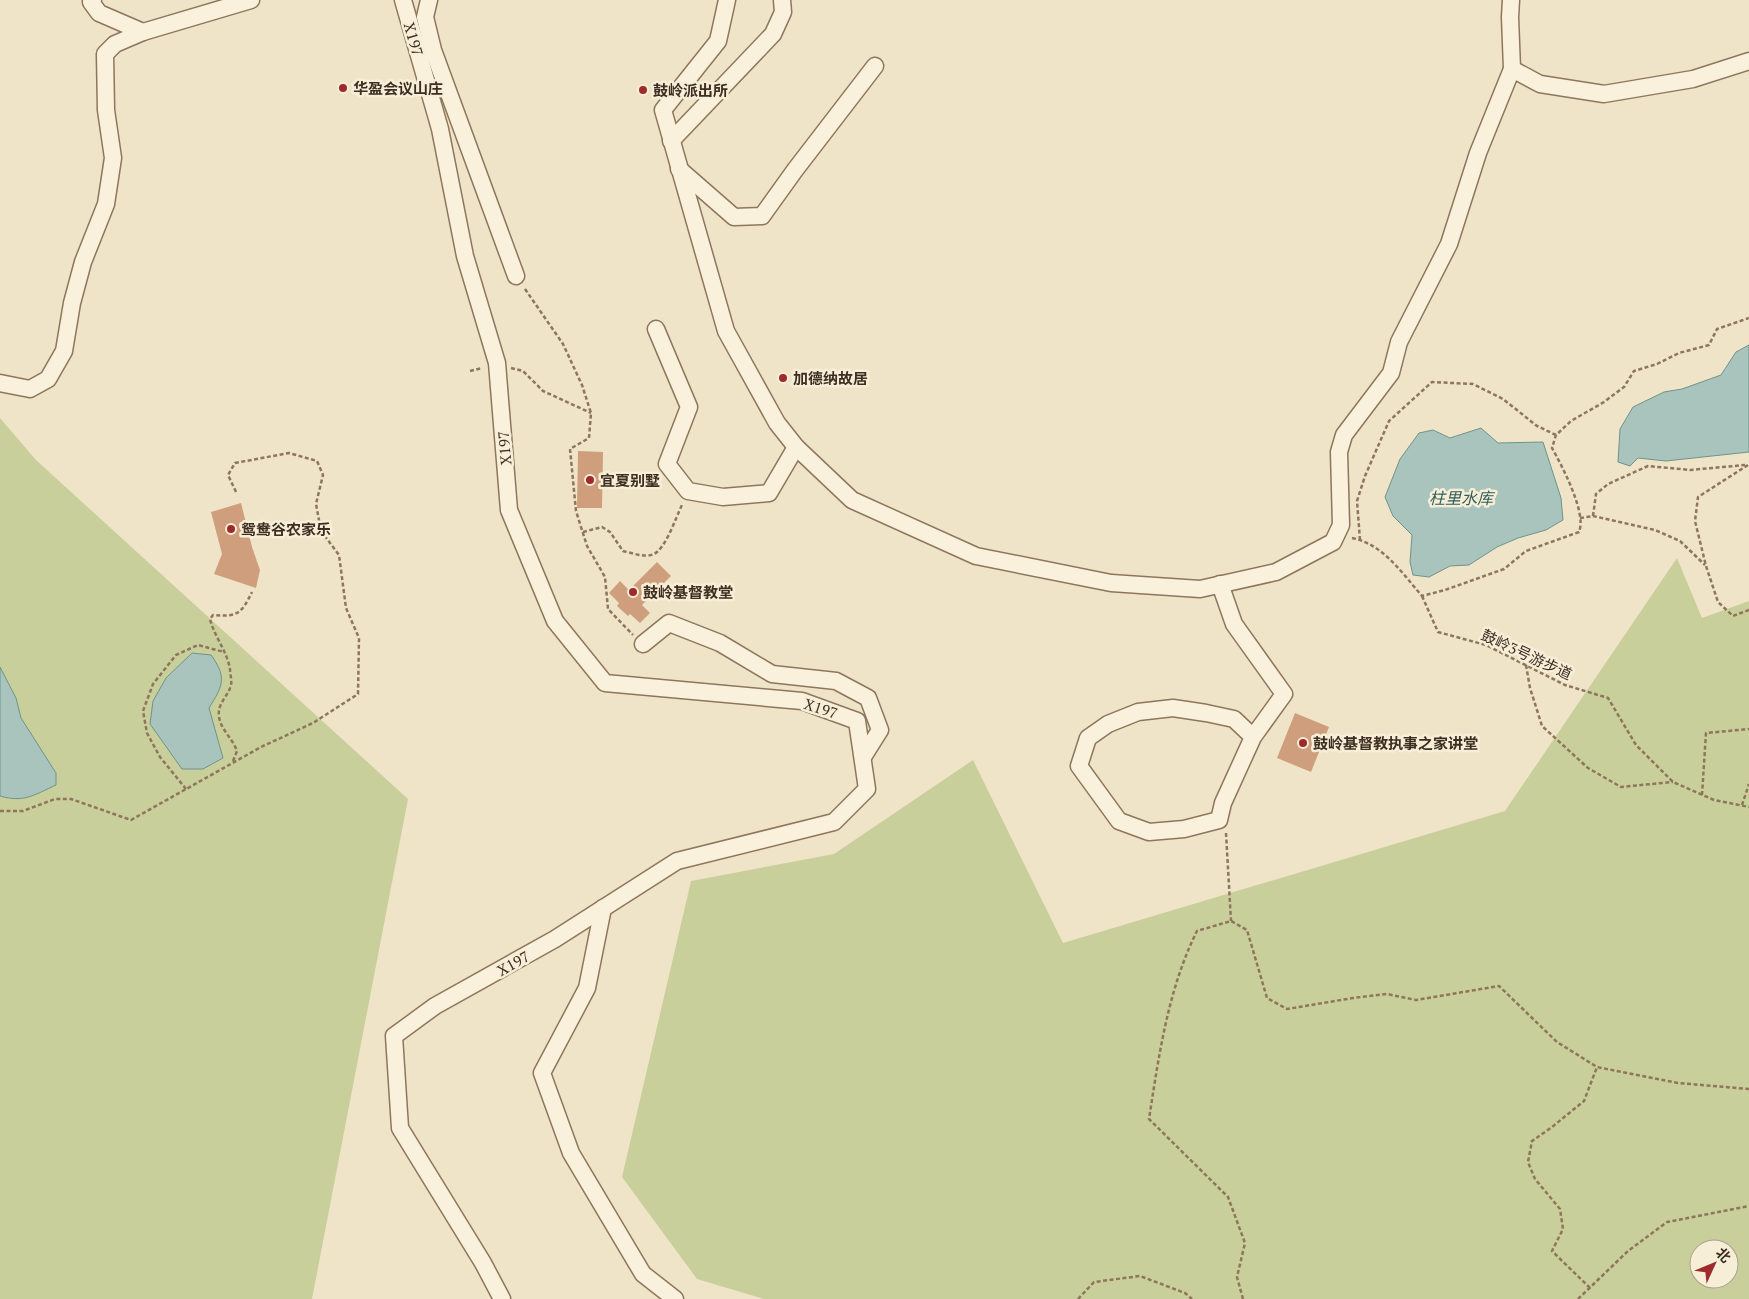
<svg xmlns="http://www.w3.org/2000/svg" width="1749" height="1299" viewBox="0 0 1749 1299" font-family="'PT Serif','Noto Sans SC',serif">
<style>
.green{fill:#c9cf9b;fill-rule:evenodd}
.water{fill:#a9c4bc;stroke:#6f938a}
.building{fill:#cf9f7d}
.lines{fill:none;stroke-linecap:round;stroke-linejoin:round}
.minor-casing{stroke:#8d765c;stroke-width:19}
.path{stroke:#8d765c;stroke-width:2.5;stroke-dasharray:4 2.5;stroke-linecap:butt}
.minor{stroke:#faf1dc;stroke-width:16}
.poi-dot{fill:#9e2a2b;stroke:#f7eed8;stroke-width:2}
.labels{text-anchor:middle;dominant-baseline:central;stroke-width:5;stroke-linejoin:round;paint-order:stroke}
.street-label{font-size:15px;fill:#3d2e20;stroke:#f7eed8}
.poi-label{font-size:15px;font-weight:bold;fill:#3d2e20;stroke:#f7eed8;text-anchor:start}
.water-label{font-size:16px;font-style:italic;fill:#2f5d5a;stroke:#f7eed8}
</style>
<rect width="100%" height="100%" fill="#f0e4c8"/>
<g class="green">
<path d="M0 418 36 460 408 799 312 1299H0Z"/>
<path d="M1677 558 1702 618 1749 601V1299H764L697 1279 622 1177 691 881 834 854 973 760 1063 943 1505 811ZM1699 1249H1729V1279H1699Z"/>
</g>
<g class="water">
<path d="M1749 345V452L1666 461 1638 458 1630 466 1618 462 1620 429 1633 407 1664 392 1682 389 1721 375 1736 352Z"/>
<path d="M1481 428 1498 443 1543 442 1561 498 1563 520 1546 530 1518 538 1497 547 1469 565 1450 566 1429 577 1413 575 1410 562 1412 535 1393 516 1385 497 1400 459 1419 433 1433 430 1450 438Z"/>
<path d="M192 653 211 655C228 678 222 687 209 708L223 758 203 769H182L150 724 153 701 166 678Z"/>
<path d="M0 667 16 698 21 718 56 773V785C34 795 24 803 0 796Z"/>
</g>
<g class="building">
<path d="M578 451 603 452 602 508H577Z"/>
<path d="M241 503 252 547 260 570 256 588 214 574 222 554 211 512Z"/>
<path d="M657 562 671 576 642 605 650 613 640 623 630 614 628 616 617 606 619 603 609 593 620 581 629 590Z"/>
<path d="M1295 713 1329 727 1311 772 1277 758Z"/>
</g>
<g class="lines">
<defs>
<g id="minor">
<path d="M93 0 91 2 99 13 143 32"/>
<path d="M403 0 440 129 465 256 497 363 509 510 555 621 605 683 802 701 857 721 867 789 834 822 677 861 555 939 435 1006 394 1036 400 1128 483 1263 502 1299"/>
<path d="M429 0 425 17 433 50 516 276"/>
<path d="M727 0 718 41 663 110 726 331 777 423 796 447 852 500 976 556 1111 583 1200 589 1276 572 1333 542 1341 525 1339 452 1344 435 1391 373 1399 342 1449 244 1478 153 1512 69 1540 84 1604 94 1693 79 1749 61"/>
<path d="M1511 0 1510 17 1512 69"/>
<path d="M671 141 773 34 783 12 782 0"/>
<path d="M679 169 734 217 762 216 795 170 875 66"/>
<path d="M656 329 689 407 667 464 688 491 723 497 769 493 796 447"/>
<path d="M0 383 30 389 48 379 64 351 72 303 83 262 106 204 113 158 106 110 105 54 115 44 143 32 251 0"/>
<path d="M1220 584 1234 624 1284 694 1253 737 1223 803 1219 820 1184 829 1149 832 1119 821 1079 766 1088 738 1108 724 1138 712 1173 708 1206 713 1234 719 1253 737"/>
<path d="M643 644 669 623 720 643 772 674 836 681 868 698 880 730 863 757"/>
<path d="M603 908 587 988 542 1073 571 1153 643 1274 675 1299"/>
</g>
</defs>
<use href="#minor" class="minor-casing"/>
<g class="path">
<path d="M525 289 563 344 582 385 591 413 589 438 570 449 576 511 587 546 605 577 608 609 633 635"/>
<path d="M511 368 523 371 543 391 591 413"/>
<path d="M470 371 482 368"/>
<path d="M1748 465 1698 497 1695 521 1706 566 1718 602 1733 616 1749 610"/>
<path d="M1593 516 1596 494 1608 484 1648 466 1690 470 1745 465"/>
<path d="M1580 518 1593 516 1655 530 1680 541 1705 565"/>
<path d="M583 532 602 527 610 532 623 551C632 553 645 558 654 554 666 548 676 517 682 505"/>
<path d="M1352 538C1383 544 1402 573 1422 596L1445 590 1504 569 1526 551 1579 532C1587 513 1562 466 1552 448L1556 435 1571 421 1604 402 1624 387 1634 371 1657 364 1679 353 1709 345 1717 329 1749 318"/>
<path d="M1360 540 1357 501 1365 476 1389 421 1432 382 1473 384 1503 399 1537 426 1556 435"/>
<path d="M1422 596 1438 632 1486 645 1565 685 1608 698 1636 745 1673 782 1714 800 1749 807"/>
<path d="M1526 665 1530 688 1542 726 1588 768 1621 787 1673 782"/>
<path d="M233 761 237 751C233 739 221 730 219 717 217 703 228 697 231 685 232 681 230 673 230 669 227 651 214 636 210 619L213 615C238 617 241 614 252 592"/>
<path d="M186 789 160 757 147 733 143 711 153 684 176 655 198 645 224 652"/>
<path d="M1702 795 1706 733 1749 729"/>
<path d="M1742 805 1749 784"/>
<path d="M0 811H23L55 799H71L131 820 261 747 313 723 358 694 359 638 346 608 339 555 321 531 316 504 323 475 317 461 289 453 235 463 228 475 237 494"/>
<path d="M1226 833 1231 921"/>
<path d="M1590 1288 1552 1251 1563 1229 1560 1209 1535 1179 1528 1162 1532 1141 1552 1127 1584 1101 1597 1067"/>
<path d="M1078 1299 1094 1282 1140 1276 1185 1293 1192 1299"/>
<path d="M1243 1299 1237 1277 1245 1243 1228 1197 1149 1119C1159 1055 1168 989 1197 931L1231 921 1247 930 1267 998 1287 1009 1353 998 1387 994 1416 1000 1499 986 1557 1042 1597 1067 1678 1083 1749 1089"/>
<path d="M1578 1299 1628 1251 1667 1222 1749 1206"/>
</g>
<use href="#minor" class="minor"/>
</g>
<g class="poi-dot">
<circle cx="343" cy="88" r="5"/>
<circle cx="643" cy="90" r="5"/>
<circle cx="783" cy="378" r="5"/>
<circle cx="590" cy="480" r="5"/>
<circle cx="231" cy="529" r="5"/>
<circle cx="633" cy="592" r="5"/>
<circle cx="1303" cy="743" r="5"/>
</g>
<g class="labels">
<g class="street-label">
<text transform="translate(414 39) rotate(74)">X197</text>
<text transform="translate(504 448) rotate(-95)">X197</text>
<text transform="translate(1527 654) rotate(25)">鼓岭3号游步道</text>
<text transform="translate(821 708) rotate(18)">X197</text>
<text transform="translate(513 963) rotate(-29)">X197</text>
</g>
<g class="poi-label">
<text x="353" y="88">华盈会议山庄</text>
<text x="653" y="90">鼓岭派出所</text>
<text x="793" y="378">加德纳故居</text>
<text x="600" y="480">宜夏别墅</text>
<text x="241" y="529">鸳鸯谷农家乐</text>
<text x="643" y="592">鼓岭基督教堂</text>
<text x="1313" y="743">鼓岭基督教执事之家讲堂</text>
</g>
<g class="water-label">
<text x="1461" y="498">柱里水库</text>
</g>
</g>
<g transform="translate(1714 1264) rotate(46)"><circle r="24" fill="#f7eed8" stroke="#ada18e"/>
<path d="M0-4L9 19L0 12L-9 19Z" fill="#9e2a2b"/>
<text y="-8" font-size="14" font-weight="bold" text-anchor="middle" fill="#3d2e20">北</text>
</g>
</svg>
